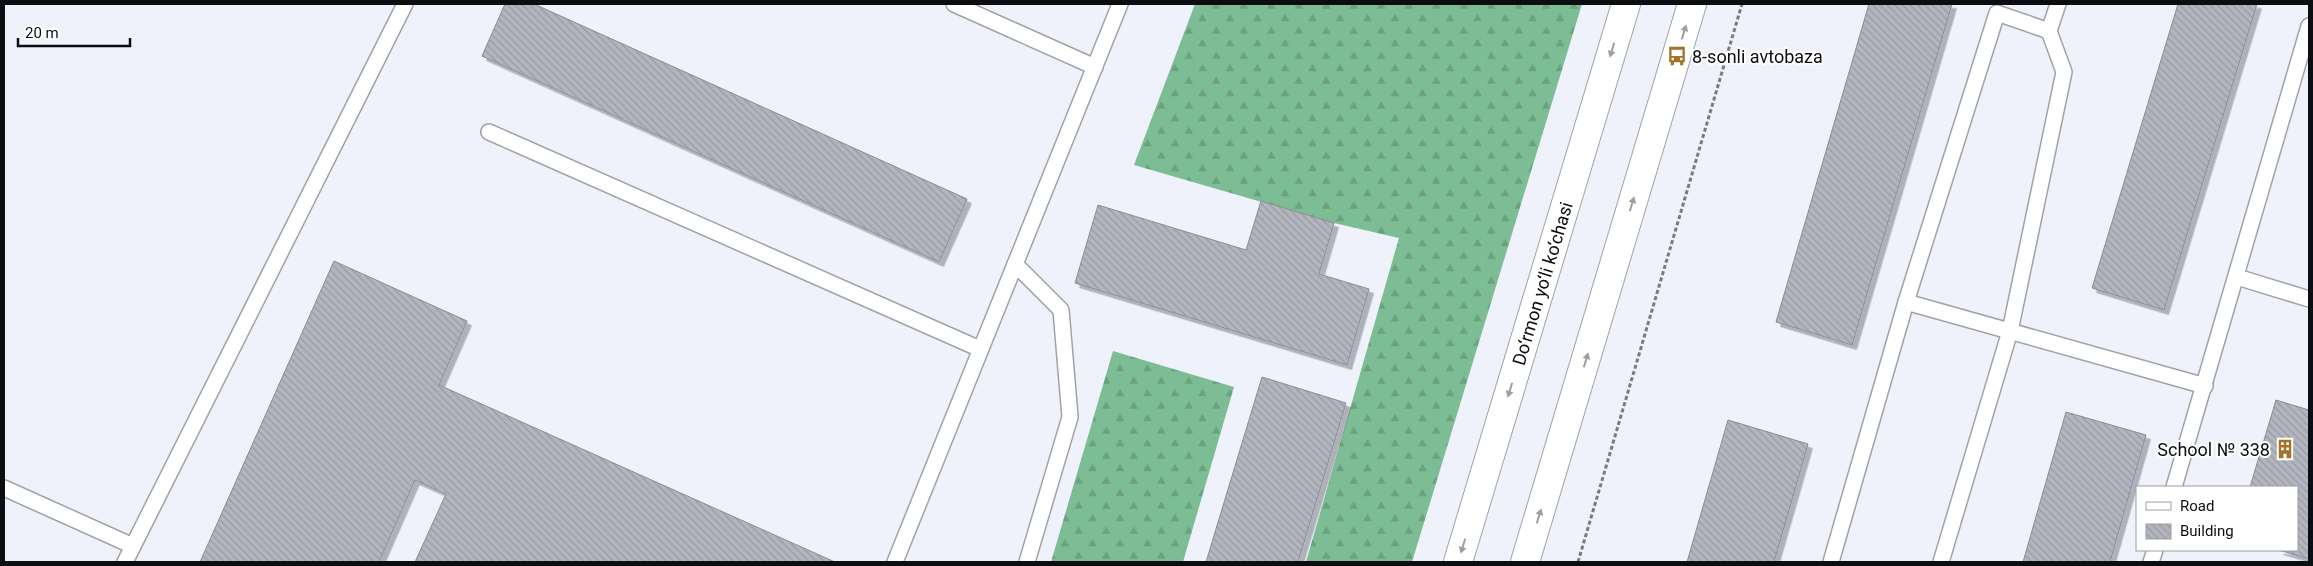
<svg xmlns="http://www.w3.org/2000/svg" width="2313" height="566" viewBox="0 0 2313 566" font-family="Roboto,sans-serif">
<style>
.forest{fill:url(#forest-firs)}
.building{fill:url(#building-back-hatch);stroke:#898c94;filter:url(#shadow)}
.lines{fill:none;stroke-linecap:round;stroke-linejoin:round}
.lane-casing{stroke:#9fa2aa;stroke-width:18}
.primary-casing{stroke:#9fa2aa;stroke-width:30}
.path{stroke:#797b81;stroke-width:3;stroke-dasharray:4 2.5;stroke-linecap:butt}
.lane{stroke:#fff;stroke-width:15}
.primary{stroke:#fff;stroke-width:28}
.oneway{fill:#9e9e9f}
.labels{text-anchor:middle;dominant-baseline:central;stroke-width:4;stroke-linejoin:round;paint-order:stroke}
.poi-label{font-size:18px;fill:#0c0d10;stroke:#fff;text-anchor:start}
.street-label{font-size:18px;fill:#0c0d10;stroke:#fff}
</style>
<defs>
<pattern id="forest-firs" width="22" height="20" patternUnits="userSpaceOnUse" patternTransform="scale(1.25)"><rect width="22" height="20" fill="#7dbd95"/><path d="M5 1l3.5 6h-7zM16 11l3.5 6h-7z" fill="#6ba17f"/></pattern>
<pattern id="building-back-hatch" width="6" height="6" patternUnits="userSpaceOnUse" patternTransform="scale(1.25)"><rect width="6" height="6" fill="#b3b5be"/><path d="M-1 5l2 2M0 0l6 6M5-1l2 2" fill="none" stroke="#999aa2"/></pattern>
<filter id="shadow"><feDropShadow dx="4.5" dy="4.5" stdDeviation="0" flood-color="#0004"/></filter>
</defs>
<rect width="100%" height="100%" fill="#eff2fb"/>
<g class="forest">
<path d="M1195 4H1582L1412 562H1306L1399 238 1334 223 1134 165Z"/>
<path d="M1113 351 1234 387 1183 562H1051Z"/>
</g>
<g class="building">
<path d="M505 4H534L967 199 939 262 482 56Z"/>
<path d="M1869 4H1952L1852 345 1776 322Z"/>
<path d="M2178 4H2257L2164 310 2092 288Z"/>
<path d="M1261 201 1334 223 1319 274 1369 289 1347 365 1075 283 1098 205 1246 250Z"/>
<path d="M334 261 467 321 439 385 835 562H415L446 494 415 480 379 562H200Z"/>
<path d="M1262 377 1346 403 1298 562H1206Z"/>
<path d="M2276 400 2309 410V559L2279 550H2297V487H2250Z"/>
<path d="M2066 412 2146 435 2110 562H2023Z"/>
<path d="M1728 420 1808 444 1774 562H1687Z"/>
</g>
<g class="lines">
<defs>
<g id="lane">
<path d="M954 4 1095 67"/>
<path d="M489 132 980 349"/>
<path d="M1015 264 1061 310 1070 417 1027 562"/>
<path d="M2237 277 2309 299"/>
<path d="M1906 302 2205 386"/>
<path d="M2174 487 2309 26"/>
<path d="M4 488 133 546"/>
<path d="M125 562 405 4"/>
<path d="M895 562 1120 4"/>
<path d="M1831 562 1906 302 1997 13 2049 31 2058 4"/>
<path d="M1941 562 2010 331 2064 72 2049 31"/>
<path d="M2151 562 2155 550"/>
</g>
<g id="primary">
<path id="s1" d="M1458 562 1626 4"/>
<path d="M1525 562 1692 4"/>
</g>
</defs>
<use href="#lane" class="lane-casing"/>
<use href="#primary" class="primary-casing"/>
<path class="path" d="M1578 562 1742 4"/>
<use href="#lane" class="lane"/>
<use href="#primary" class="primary"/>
</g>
<defs><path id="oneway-solid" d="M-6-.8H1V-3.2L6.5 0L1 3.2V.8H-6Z" transform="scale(1.25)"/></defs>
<g class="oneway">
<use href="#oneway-solid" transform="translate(1684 32) rotate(-73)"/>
<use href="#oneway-solid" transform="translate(1612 50) rotate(107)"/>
<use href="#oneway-solid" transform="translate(1632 204) rotate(-73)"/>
<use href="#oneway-solid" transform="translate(1586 360) rotate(-73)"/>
<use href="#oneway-solid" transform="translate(1510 390) rotate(107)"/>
<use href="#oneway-solid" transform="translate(1539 516) rotate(-73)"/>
<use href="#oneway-solid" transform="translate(1463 546) rotate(107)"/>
</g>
<defs>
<symbol id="bus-bare" viewBox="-9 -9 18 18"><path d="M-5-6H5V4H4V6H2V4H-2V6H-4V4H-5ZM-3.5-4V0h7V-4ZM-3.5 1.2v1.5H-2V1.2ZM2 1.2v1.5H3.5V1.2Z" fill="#a37328" stroke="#fff" stroke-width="2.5" paint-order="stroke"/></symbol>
<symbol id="building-bare" viewBox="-9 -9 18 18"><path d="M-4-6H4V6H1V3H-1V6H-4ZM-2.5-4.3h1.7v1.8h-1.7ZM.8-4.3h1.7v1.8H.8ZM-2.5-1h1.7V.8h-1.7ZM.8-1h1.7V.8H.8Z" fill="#a37328" stroke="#fff" stroke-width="2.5" paint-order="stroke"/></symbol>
</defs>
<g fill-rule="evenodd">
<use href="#bus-bare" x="1663" y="42" width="28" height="28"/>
<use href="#building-bare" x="2271" y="435" width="28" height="28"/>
</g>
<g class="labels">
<g class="poi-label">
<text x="1692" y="56">8-sonli avtobaza</text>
<text x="2270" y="449" text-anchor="end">School № 338</text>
</g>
<g class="street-label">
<text stroke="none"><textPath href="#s1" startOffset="291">Do‘rmon yo‘li ko‘chasi</textPath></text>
</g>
</g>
<rect width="2313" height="566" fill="none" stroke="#0c0d10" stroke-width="10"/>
<rect x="2136" y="486" width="162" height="65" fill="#ffffff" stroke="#9e9e9f"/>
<rect x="2146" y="502" width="25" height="8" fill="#ffffff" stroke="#9e9e9f"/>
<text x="2180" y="511" font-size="15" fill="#0c0d10">Road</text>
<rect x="2146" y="524" width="25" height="15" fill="url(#building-back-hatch)" stroke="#9e9e9f"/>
<text x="2180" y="536" font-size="15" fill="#0c0d10">Building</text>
<path d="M18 38v8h112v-8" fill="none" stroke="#0c0d10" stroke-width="2.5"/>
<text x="25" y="38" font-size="15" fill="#0c0d10" stroke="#ffffff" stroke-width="4" paint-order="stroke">20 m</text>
</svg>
